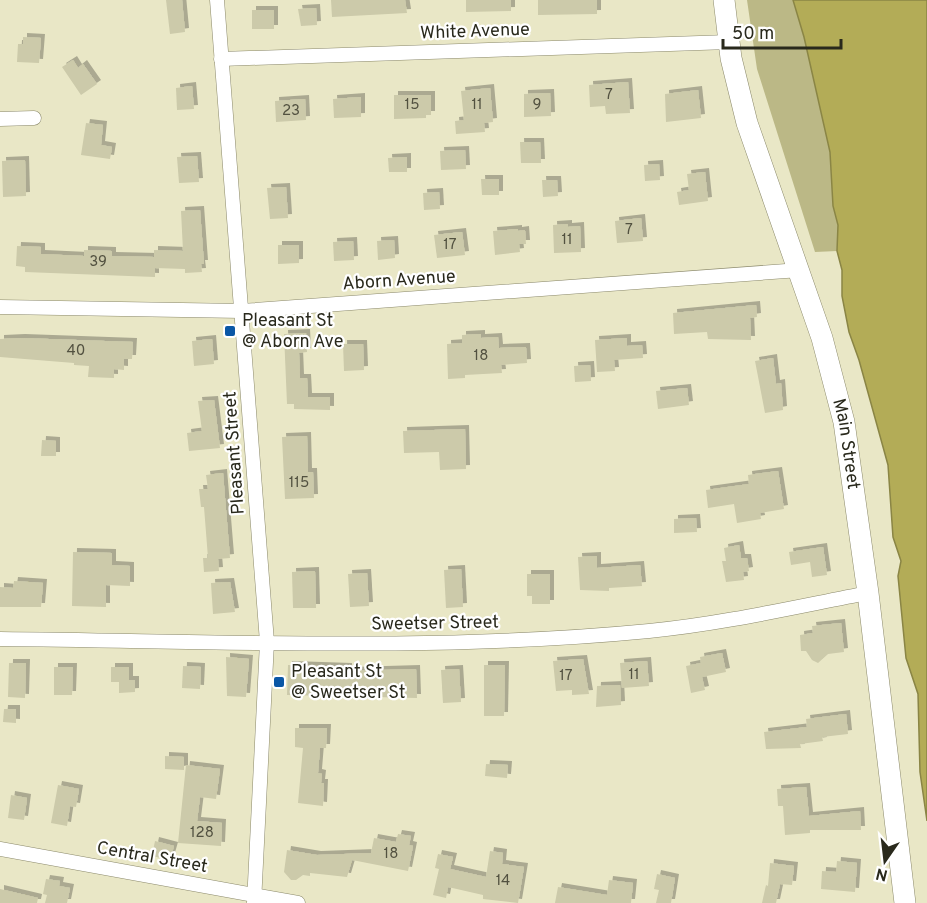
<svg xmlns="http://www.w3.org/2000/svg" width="927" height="903" viewBox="0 0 927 903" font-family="Overpass,sans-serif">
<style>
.green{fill:#bbb886}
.water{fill:#b3ac57;stroke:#8a8545;stroke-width:1.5}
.building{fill:#cccaaa;filter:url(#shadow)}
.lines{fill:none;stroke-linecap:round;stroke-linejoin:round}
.minor-casing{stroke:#8b896b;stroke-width:15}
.primary-casing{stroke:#8b896b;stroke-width:22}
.minor{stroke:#fff;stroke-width:14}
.primary{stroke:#fff;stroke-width:21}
.poi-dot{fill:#0a57a6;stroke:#fff;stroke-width:2}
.labels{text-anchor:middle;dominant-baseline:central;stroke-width:4.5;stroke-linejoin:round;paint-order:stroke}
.number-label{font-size:15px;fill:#525140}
.street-label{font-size:18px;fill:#29291c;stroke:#fff}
.poi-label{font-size:18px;fill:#29291c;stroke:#fff;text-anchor:start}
</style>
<defs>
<filter id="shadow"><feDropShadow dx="4" dy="-4" stdDeviation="0" flood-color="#0004"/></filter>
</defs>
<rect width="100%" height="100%" fill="#e9e7c6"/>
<path class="green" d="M747 0H793L804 37 830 152 833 206 838 225 837 251 815 252 757 69Z"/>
<path class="water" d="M793 0H927V821L920 772 918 694 906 658 898 576 901 561 893 537 888 465 859 360 849 332 842 296V270L837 251 838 225 833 206 830 152 804 37Z"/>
<g class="building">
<path d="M166 0H182L185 32 170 34Z"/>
<path d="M331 0H405L407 13 332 17Z"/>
<path d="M466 0H511V11L466 12Z"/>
<path d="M538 0H597V14L538 15Z"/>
<path d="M316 8 317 25 301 26 298 9Z"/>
<rect x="252" y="10" width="22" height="19"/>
<path d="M23 37 41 38 39 63 17 62 18 44H23Z"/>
<path d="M73 60 78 68 83 64 97 84 81 95 62 67Z"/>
<path d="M628 82 630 113 606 114 605 106 590 107 589 85Z"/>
<path d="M192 86 194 109 177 110 176 88Z"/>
<path d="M490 88 493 122 484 123 485 132 456 134 455 121 464 120 461 91Z"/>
<path d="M698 90 701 118 666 122 665 94Z"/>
<path d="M550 93 551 116 524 117V94Z"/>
<path d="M394 95H431V115H426V118L394 119Z"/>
<path d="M361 97V117L334 118 333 99Z"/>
<path d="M305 99 306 120 276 122 275 101Z"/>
<path d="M86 123 103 125 101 145 112 147 110 159 81 155Z"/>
<path d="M520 142H540L541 163H521Z"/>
<path d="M465 150 466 169 441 170 440 151Z"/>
<path d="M197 156 199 182 179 183 177 157Z"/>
<path d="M407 157V172H389L388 158Z"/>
<path d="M25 160 26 196 3 197 2 161Z"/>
<path d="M659 164 660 180 645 181 644 165Z"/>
<path d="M705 172 708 201 679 205 677 192 689 190 687 174Z"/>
<path d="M481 179H499V195H482Z"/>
<path d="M542 180H557L558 196 543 197Z"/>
<path d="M286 187 288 218 270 219 267 188Z"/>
<path d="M439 192 440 209 424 210 423 193Z"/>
<path d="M200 210 204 264H201L202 272 185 273V269L155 268V277L25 272V267L16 266 17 246 41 247V254L84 256V250L112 251V256L154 257V250L183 251 181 211Z"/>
<path d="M641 218 643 241 617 243 615 221Z"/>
<path d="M568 224V227L580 226 581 252 554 253 553 225Z"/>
<path d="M518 229V231L525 230 526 244H519L520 252 495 255 493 231Z"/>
<path d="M462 232 465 255 437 258 434 235Z"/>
<path d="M394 240 395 258 378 260 377 241Z"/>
<path d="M353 241 354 260 334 261 333 242Z"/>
<path d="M278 245H299V263L278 264Z"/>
<path d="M756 305 757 317 750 318 751 340 708 339 707 332 674 334 673 313Z"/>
<path d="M306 333 307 352 299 353 300 378H307L308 397H330V410L294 409V404H287L284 334Z"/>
<path d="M481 334V338L498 337 499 348 526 347 527 363 501 365 502 373 465 375V378L448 379 447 344 462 343V335Z"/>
<path d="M21 338 133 342 132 359H124V370L114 369V378L88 377 89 366 74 365V363L0 357V339Z"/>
<path d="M627 338V346L642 345 643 358 614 360 615 371 597 372 595 340Z"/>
<path d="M212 339 214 364 194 366 192 341Z"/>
<path d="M343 344H363L364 370 344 371Z"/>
<path d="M773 358 776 384 781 383 783 410 765 413 755 361Z"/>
<path d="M590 365 591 381 575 382 574 366Z"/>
<path d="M687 388 689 405 658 409 656 391Z"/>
<path d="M214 400 220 448 189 451 187 433 202 431 198 401Z"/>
<path d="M465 429 466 469 440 470 439 452 404 453 403 431Z"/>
<path d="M307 436 308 472H313L314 498 285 499 282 437Z"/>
<path d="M42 440 56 441V456H41Z"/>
<path d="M778 471 784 509 760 513 761 519 737 523 734 504 708 508 706 490 749 484 748 475Z"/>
<path d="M223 473 230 558 218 559 219 571 204 572 203 558H208L204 507H201L199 489H208L206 475Z"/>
<path d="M696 518 697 532 674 533V519Z"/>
<path d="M739 545 741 558H747L749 571 743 572 744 580 726 582 722 561H726L724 548Z"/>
<path d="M823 547 827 575 812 577 810 562 791 565 789 552Z"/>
<path d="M73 552 112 553V565L130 566V586L106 585V607L72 606Z"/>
<path d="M597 556V568L640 565 642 586 609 588V591L580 590 578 557Z"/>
<path d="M461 569 463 607 446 608 444 570Z"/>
<path d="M315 571 316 608H293L292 572Z"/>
<path d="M367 573 369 606 350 607 348 574Z"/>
<path d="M527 574H550V604H532V596H527Z"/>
<path d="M14 581 43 583 41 607H0V587L13 588Z"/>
<path d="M230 582 235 612 213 614 211 583Z"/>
<path d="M841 623 844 652 828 654 818 663 812 660 806 651H801L800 635 813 633 812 626Z"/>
<path d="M722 653 726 672 702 677 705 690 691 693 686 666 701 663 700 657Z"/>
<path d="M226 657 249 659 246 697 227 696Z"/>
<path d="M583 659 589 694 572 695V690L556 691 553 661Z"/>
<path d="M647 661 649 686 622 688 620 663Z"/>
<path d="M9 663H26L25 698 8 697Z"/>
<path d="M288 665 348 667V671L416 669 417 698 287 695Z"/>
<path d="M484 665H505L504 716H484Z"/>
<path d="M183 666 201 667 200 689 182 688Z"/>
<path d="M54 667H73L72 695H54Z"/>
<path d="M111 667H129V680H135V692L119 693V682H111Z"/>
<path d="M459 669 461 702 443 703 441 670Z"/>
<path d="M620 685 621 705 596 707 597 686Z"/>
<path d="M4 709H16V723L3 722Z"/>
<path d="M846 714 848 734 822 737 823 741 800 744 801 748 766 749 764 732 807 727 806 719Z"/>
<path d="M295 728H327L326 748H320L318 773 322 774 321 783H324L323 806 298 803 303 748 295 747Z"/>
<path d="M165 756 184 757V770L165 769Z"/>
<path d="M486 764 508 765 507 778 485 776Z"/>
<path d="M186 765 220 769 216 799 200 797 197 821 222 823 221 846 178 843Z"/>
<path d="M58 785 79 789 76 807 70 806 67 826 51 823Z"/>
<path d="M806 787 809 816 860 811 861 830H810V833L785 835 783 806H778L777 789Z"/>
<path d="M11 795 27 798 24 820 8 818Z"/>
<path d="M398 834 411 836 409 845 413 846 408 871 352 860 347 877 310 873V876L303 875 296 880H291L284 872 287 850 317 855 371 853 374 838 396 842Z"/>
<path d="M155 841 174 846 170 860 152 856Z"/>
<path d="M490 851 503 853 502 864 524 867 518 903 483 899V895L448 887 446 898 433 895 439 869 435 868 438 854 453 857 450 869 486 877Z"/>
<path d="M837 861 857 863 855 892 821 889 822 871 836 872Z"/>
<path d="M770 863 794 866 792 885 780 884 776 903H762L766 885 768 886Z"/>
<path d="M657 874 675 878 671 903H656L659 890 654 889Z"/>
<path d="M46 879 60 881 59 886 70 888 67 903H45L47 895 43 894Z"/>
<path d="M609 880 633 883 631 903H555L558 887 607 895Z"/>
<path d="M0 889 38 898 37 903H0Z"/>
</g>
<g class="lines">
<defs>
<g id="minor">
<path d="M217 0 267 642 254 903"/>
<path d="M221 59 729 42"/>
<path d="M0 119 34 118"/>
<path d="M0 307 242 311 800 270"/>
<path d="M0 639C216 641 433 652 649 631 722 624 795 607 868 593"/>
<path d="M0 849 298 903"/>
</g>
<g id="primary">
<path id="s1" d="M724 0 731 58 747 123 822 338 844 422 868 593 905 903"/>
</g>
</defs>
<use href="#minor" class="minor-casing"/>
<use href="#primary" class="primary-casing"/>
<use href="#minor" class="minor"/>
<use href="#primary" class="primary"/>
</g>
<g class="poi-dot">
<rect x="224" y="325" width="12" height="12" rx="3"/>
<rect x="273" y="676" width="12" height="12" rx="3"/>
</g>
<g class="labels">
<g class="number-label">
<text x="609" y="95">7</text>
<text x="412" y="105">15</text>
<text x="477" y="105">11</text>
<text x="537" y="105">9</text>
<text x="291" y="111">23</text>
<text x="629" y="230">7</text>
<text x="567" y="240">11</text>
<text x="450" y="245">17</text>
<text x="98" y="262">39</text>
<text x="76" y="351">40</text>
<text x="481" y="356">18</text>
<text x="299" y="483">115</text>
<text x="634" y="675">11</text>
<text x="566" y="676">17</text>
<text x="202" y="833">128</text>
<text x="391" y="854">18</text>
<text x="503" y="881">14</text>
</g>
<g class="street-label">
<text transform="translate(475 32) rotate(-2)">White Avenue</text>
<text transform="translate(399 281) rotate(-4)">Aborn Avenue</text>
<text stroke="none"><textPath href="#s1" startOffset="462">Main Street</textPath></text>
<text transform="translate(235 453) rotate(-94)">Pleasant Street</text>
<text transform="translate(435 624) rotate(-1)">Sweetser Street</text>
<text transform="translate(152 858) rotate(10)">Central Street</text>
</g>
<g class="poi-label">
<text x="242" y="321">Pleasant St<tspan x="242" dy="21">@ Aborn Ave</tspan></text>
<text x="291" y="672">Pleasant St<tspan x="291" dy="21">@ Sweetser St</tspan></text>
</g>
</g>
<g transform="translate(885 861) rotate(194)" stroke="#ffffff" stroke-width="4.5" paint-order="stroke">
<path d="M0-4.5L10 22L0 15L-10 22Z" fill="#29291c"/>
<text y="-9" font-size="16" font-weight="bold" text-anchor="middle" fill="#29291c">N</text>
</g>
<path d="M723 39v9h118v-9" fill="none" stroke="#29291c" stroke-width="3"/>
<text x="732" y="39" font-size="18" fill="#29291c" stroke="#ffffff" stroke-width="4.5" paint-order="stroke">50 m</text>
</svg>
